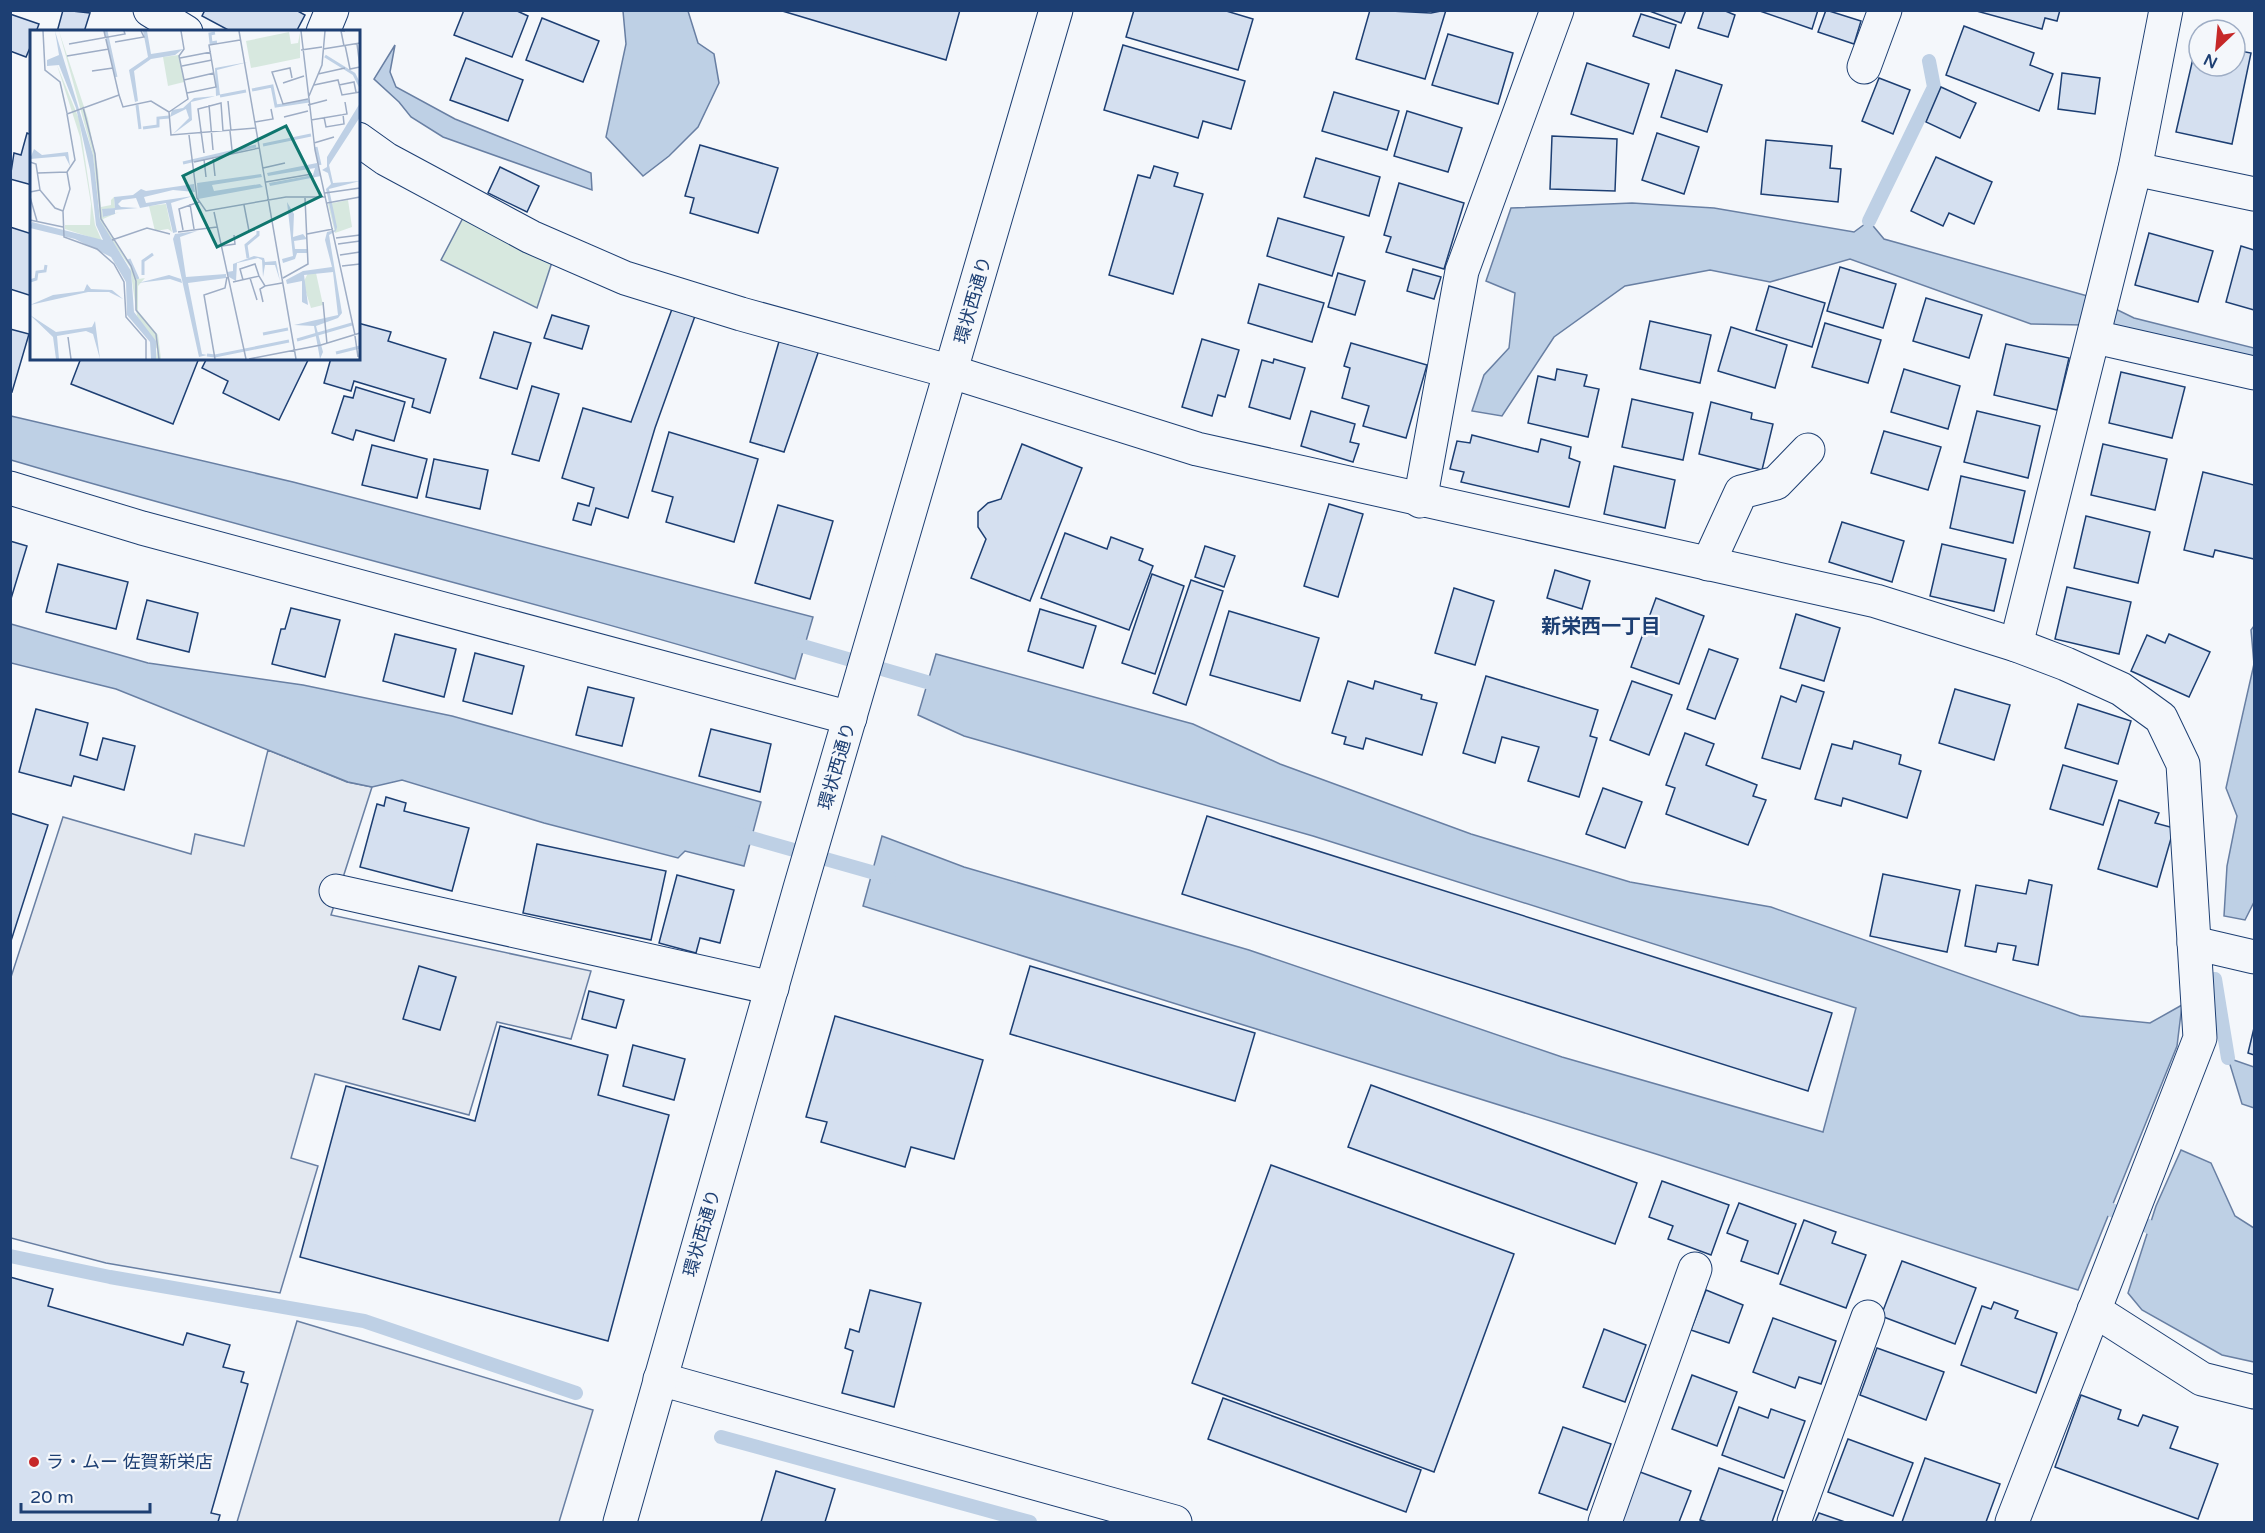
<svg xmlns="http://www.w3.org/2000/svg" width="2265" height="1533" viewBox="0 0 2265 1533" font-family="'Varela Round','Noto Sans JP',sans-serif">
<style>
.green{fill:#d7e8df;stroke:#687fa3;stroke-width:1.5}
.parking{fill:#e3e8f0;stroke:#687fa3;stroke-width:1.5}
.water{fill:#bed0e5;stroke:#687fa3;stroke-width:1.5}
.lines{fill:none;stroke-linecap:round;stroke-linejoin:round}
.stream{stroke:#bed0e5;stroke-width:14}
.building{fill:#d5e0f0;stroke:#1d3f73;stroke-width:1.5}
.minor-casing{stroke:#1d3f73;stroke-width:35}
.trunk-casing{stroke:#1d3f73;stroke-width:35}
.minor{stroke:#f4f7fb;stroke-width:33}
.trunk{stroke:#f4f7fb;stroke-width:33}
.poi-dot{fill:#c62828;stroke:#f4f7fb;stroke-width:2}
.labels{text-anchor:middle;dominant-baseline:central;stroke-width:4.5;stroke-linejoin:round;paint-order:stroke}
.street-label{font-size:18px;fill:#1d3f73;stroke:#f4f7fb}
.poi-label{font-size:18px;fill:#1d3f73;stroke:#f4f7fb;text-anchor:start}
.neighbourhood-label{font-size:20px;font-weight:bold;fill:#1d3f73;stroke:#f4f7fb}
.inset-river{fill:none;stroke:#bed0e5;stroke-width:3}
.inset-road{fill:none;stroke:#9eadc5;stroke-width:1.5}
.view{fill:#0f766e;fill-opacity:0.15;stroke:#0f766e;stroke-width:3}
.inset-edge{fill:none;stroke:#1d3f73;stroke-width:3}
</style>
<rect width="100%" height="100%" fill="#f4f7fb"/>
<path class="green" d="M465 214 552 262 537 308 441 260Z"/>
<g class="parking">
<path d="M268 750 347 782 372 787 331 915 591 971 571 1039 497 1022 469 1115 315 1074 291 1158 318 1166 280 1293 106 1263 11 1238V977L63 817 191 854 195 834 244 846Z"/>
<path d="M297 1321 593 1410 559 1522H237Z"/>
</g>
<g class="water">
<path d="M623 11H688L698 43 714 54 719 83 698 127 669 156 643 176 606 137 626 44Z"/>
<path d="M395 45 390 72 396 87 455 119 591 173 592 190 443 137 411 117 399 102 374 79Z"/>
<path d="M1632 203 1714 208 1854 232 1869 221 1884 239 2091 297 2134 318 2254 348V362L2083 325 2031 324 1850 259 1770 282 1710 270 1625 286 1554 337 1502 416 1472 411 1484 375 1509 348 1515 293 1486 281 1511 208Z"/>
<path d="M11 416 293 482 813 617 795 679C535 600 271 537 11 460Z"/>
<path d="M11 624 148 663 303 685 452 716 761 802 744 866 685 851 678 858 544 823 402 780 372 787 348 782 116 689 11 663Z"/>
<path d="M2254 626V902L2245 920 2224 916 2227 866 2237 816 2226 788 2254 664 2251 630Z"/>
<path d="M936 654 1193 724 1280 764 1471 834 1630 882 1771 907 2080 1016 2150 1023 2182 1005 2177 1046 2078 1290 1656 1154 863 906 882 836 964 867 1249 950 1562 1057 1823 1132 1856 1008 1313 836 964 736 918 715Z"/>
<path d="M2228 1058 2254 1067V1108L2242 1104Z"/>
<path d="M2181 1150 2211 1163 2235 1216 2254 1228V1362L2222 1355 2142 1310 2128 1293 2156 1206Z"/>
</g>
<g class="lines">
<g class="stream">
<path d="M1869 221 1934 87 1929 61"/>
<path d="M789 642 944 687"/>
<path d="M734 833 889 877"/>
<path d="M2215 979 2228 1058"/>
<path d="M2095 1201C2116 1215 2142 1220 2163 1235"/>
<path d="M10 1256 110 1277 364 1321 576 1393"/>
<path d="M721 1437 1030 1522"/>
</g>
</g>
<g class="building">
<path d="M63 10 90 13 84 32H57Z"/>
<path d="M205 10H296L305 15 296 32H232L202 16Z"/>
<path d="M464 10H515L528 16 512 57 454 35Z"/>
<path d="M779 10H960L946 60Z"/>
<path d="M1134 10H1223L1253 19 1238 70 1126 37Z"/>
<path d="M1370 10 1431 13 1446 10 1425 79 1356 59Z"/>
<path d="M1647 10H1686L1681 23Z"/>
<path d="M1704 10H1723L1735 15 1728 37 1698 28Z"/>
<path d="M1757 10H1818L1812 29Z"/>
<path d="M1826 10 1861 21 1854 44 1818 32Z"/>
<path d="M1973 10H2060L2057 21 2045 18 2042 29Z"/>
<path d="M10 14 39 24 36 32H32V43L26 57 10 51Z"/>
<path d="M1641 14 1676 25 1669 48 1633 36Z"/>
<path d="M542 18 599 41 583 82 526 60Z"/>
<path d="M1964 26 2034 53 2030 65 2053 74 2039 111 1946 75Z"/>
<path d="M1448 34 1513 53 1498 104 1432 85Z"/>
<path d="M2197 41 2199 42V66H2235V50L2251 53 2232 144 2176 132Z"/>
<path d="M1123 45 1245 81 1231 129 1203 121 1198 138 1104 110Z"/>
<path d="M466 58 523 80 508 121 450 100Z"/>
<path d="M1587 63 1649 84 1633 134 1571 114Z"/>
<path d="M1676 70 1722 85 1707 132 1661 117Z"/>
<path d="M2062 73 2100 78 2095 114 2058 109Z"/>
<path d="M1879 78 1910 90 1893 134 1862 121Z"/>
<path d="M1941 87 1976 103 1960 138 1926 122Z"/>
<path d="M1334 92 1399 111 1387 150 1322 131Z"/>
<path d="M1407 111 1462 128 1448 172 1394 156Z"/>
<path d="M27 133 32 135V185L10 179 14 153 21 155Z"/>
<path d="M1657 133 1699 147 1684 194 1642 180Z"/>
<path d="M1552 136 1617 139 1615 191 1550 189Z"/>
<path d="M1766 140 1832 146 1830 168 1841 169 1838 202 1761 194Z"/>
<path d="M700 145 778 168 758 233 690 213 694 198 685 196Z"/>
<path d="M1936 157 1992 182 1974 224 1949 213 1943 226 1911 211Z"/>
<path d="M1316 158 1380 177 1369 216 1304 197Z"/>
<path d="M1154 166 1178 173 1174 186 1203 194 1173 294 1109 275 1138 175 1150 178Z"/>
<path d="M500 167 539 186 527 212 488 193Z"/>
<path d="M1399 183 1464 203 1444 269 1386 252 1391 237 1384 235Z"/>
<path d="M1278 218 1344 237 1332 276 1267 256Z"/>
<path d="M10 227 32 234V296L10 289Z"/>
<path d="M2149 233 2213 251 2198 302 2135 285Z"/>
<path d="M2241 246 2254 250V310L2226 302Z"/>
<path d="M1840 267 1896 284 1883 328 1827 311Z"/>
<path d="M1413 269 1441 277 1434 299 1407 291Z"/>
<path d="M1338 273 1365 281 1355 315 1328 307Z"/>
<path d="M1259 284 1324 303 1312 342 1248 323Z"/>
<path d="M1769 286 1825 303 1812 347 1756 330Z"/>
<path d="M1926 298 1982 315 1969 358 1913 341Z"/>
<path d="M672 309 695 316 655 428 628 518 596 508 591 525 573 520 578 503 589 506 594 488 562 478 583 408 631 422Z"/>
<path d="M552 315 589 326 582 349 544 338Z"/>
<path d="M1650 321 1711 335 1700 383 1640 369Z"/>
<path d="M358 323 391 332 388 341 446 359 430 413 412 407 414 399 354 381 351 391 324 383 331 358H358Z"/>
<path d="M1825 323 1881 340 1868 383 1812 367Z"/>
<path d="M1731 327 1787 345 1775 388 1718 371Z"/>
<path d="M10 329 29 334 12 392 10 391Z"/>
<path d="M494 332 531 343 517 389 480 378Z"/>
<path d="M780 338 819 350 784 452 750 442Z"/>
<path d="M1202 339 1239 350 1225 397 1218 395 1212 416 1182 407Z"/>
<path d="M1351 343 1427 365 1406 438 1363 426 1369 406 1342 398 1350 368 1344 366Z"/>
<path d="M2006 344 2069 358 2057 410 1994 395Z"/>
<path d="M81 358H199L173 424 71 384Z"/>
<path d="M207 358H309L279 420 223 393 228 381 202 368Z"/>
<path d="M1274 359 1305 368 1290 419 1249 407 1262 360 1273 363Z"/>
<path d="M1557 369 1587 375 1584 386 1599 389 1588 437 1528 423 1538 376 1555 380Z"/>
<path d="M1904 369 1960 386 1948 429 1891 412Z"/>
<path d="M2121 372 2185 387 2172 438 2109 423Z"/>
<path d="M532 386 559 394 539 461 512 454Z"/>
<path d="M356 387 405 402 394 441 356 430 353 440 332 433 344 396 353 398Z"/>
<path d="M1632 399 1693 413 1683 460 1622 447Z"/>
<path d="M1711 402 1752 413 1751 419 1773 424 1762 470 1699 454Z"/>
<path d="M1311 411 1355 424 1350 442 1359 444 1353 462 1301 446Z"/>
<path d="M1977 411 2040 426 2028 478 1964 462Z"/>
<path d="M1884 431 1941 447 1928 490 1871 473Z"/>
<path d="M669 432 758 459 734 542 666 522 673 497 652 491Z"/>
<path d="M1472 435 1538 452 1541 439 1571 447 1569 458 1580 462 1569 507 1461 482 1464 472 1450 469 1457 441 1470 443Z"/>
<path d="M1022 444 1082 468 1030 601 971 578 986 539 978 527V512L988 503 1001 499Z"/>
<path d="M2103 444 2167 459 2155 510 2091 495Z"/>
<path d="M372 445 427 459 417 498 362 485Z"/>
<path d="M434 459 488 470 480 509 426 497Z"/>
<path d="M1614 466 1675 480 1665 528 1604 514Z"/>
<path d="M2203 472 2254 485V559L2215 550 2213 557 2184 550Z"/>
<path d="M1961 476 2025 491 2013 543 1950 528Z"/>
<path d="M1329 504 1363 514 1338 597 1304 586Z"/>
<path d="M778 505 833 521 810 599 755 583Z"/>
<path d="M2086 516 2150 532 2138 583 2074 568Z"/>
<path d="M1842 522 1904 541 1892 582 1829 562Z"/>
<path d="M1065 533 1107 549 1111 537 1143 549 1139 560 1153 566 1129 630 1041 598Z"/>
<path d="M10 541 27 546 10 602Z"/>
<path d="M1942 544 2006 559 1994 611 1930 596Z"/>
<path d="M1205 546 1235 556 1224 587 1195 577Z"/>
<path d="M58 564 128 582 116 629 46 612Z"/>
<path d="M1555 570 1590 581 1582 609 1547 598Z"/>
<path d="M1152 574 1184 586 1155 674 1122 663Z"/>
<path d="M1191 580 1223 591 1186 705 1153 693Z"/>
<path d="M2067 587 2131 602 2119 654 2055 639Z"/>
<path d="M1454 588 1494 601 1475 665 1435 653Z"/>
<path d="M1656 598 1704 616 1679 684 1631 667Z"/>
<path d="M147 600 198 613 189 652 137 639Z"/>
<path d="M291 608 340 620 325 677 272 664 281 629H285Z"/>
<path d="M1040 609 1096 626 1083 668 1028 651Z"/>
<path d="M1229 611 1319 638 1300 701 1210 675Z"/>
<path d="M1796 614 1840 628 1824 681 1780 668Z"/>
<path d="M395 634 456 649 444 697 383 681Z"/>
<path d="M2169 634 2210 652 2189 697 2131 671 2147 635 2165 643Z"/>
<path d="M1709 649 1738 659 1715 719 1687 709Z"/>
<path d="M475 653 524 666 512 714 463 701Z"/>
<path d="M1486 676 1598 710 1590 736 1597 738 1579 797 1528 781 1539 747 1502 737 1495 763 1463 753Z"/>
<path d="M1348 681 1373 689 1375 681 1422 695 1421 699 1437 703 1422 755 1366 738 1363 749 1344 744 1346 737 1332 733Z"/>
<path d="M1632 681 1672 695 1649 755 1610 740Z"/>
<path d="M1802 685 1824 692 1800 769 1762 758 1781 696 1796 702Z"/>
<path d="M588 687 634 698 622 746 576 735Z"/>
<path d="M1955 689 2010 705 1994 760 1939 743Z"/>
<path d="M2078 704 2131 721 2118 764 2065 748Z"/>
<path d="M36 709 88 723 80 755 97 760 103 738 135 746 124 790 74 776 71 786 19 772Z"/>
<path d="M711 729 771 744 760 792 699 776Z"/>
<path d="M1685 733 1714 744 1706 765 1757 785 1753 796 1766 800 1748 845 1666 814 1675 788 1666 785Z"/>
<path d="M1854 741 1901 755 1899 764 1921 771 1907 818 1843 798 1841 806 1815 799 1832 744 1852 749Z"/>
<path d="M2063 765 2117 781 2103 825 2050 809Z"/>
<path d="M1603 788 1642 802 1625 848 1586 834Z"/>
<path d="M386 797 406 803 404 811 469 828 452 891 360 867 377 804 384 806Z"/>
<path d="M2119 800 2159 813 2155 823 2174 828 2157 887 2098 869Z"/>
<path d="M10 813 48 825 10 944Z"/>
<path d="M1207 816 1832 1013 1808 1091 1182 894Z"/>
<path d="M537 844 666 871 651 940 523 913Z"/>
<path d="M1883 874 1960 890 1947 952 1870 936Z"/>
<path d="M677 875 734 890 720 943 700 938 696 953 659 943Z"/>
<path d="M2029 880 2052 885 2038 965 2013 960 2016 946 1998 943 1996 952 1965 946 1976 885 2026 894Z"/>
<path d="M419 966 456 977 440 1030 403 1019Z"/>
<path d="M1030 966 1255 1033 1235 1101 1010 1034Z"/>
<path d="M589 991 624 1000 616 1028 582 1019Z"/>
<path d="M835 1016 983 1060 954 1159 911 1147 905 1167 821 1142 827 1122 806 1117Z"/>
<path d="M500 1026 608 1055 598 1095 669 1115 608 1341 300 1257 346 1086 475 1121Z"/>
<path d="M2254 1028V1055L2248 1053Z"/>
<path d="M633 1045 685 1059 674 1100 623 1086Z"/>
<path d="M1371 1085 1637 1183 1615 1244 1348 1147Z"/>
<path d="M1271 1165 1514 1254 1434 1472 1192 1383Z"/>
<path d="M1662 1181 1729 1205 1711 1255 1668 1239 1673 1226 1649 1217Z"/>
<path d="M1739 1203 1796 1224 1778 1274 1741 1261 1748 1241 1727 1233Z"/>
<path d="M1804 1220 1836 1232 1832 1243 1866 1255 1846 1308 1780 1284Z"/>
<path d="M1902 1261 1976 1288 1955 1344 1881 1316Z"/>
<path d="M10 1277 53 1289 48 1306 183 1345 187 1333 230 1345 223 1367 244 1372 241 1382 248 1384 211 1513 220 1515 218 1522H10Z"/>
<path d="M870 1290 921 1303 894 1407 842 1393 853 1351 845 1348 850 1329 859 1332Z"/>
<path d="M1706 1290 1743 1305 1729 1343 1691 1330Z"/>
<path d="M1994 1302 2018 1311 2015 1318 2057 1333 2036 1393 1961 1365 1982 1306 1991 1309Z"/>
<path d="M1773 1318 1836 1341 1821 1384 1799 1377 1795 1388 1753 1372Z"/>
<path d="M1604 1329 1646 1345 1625 1402 1583 1387Z"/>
<path d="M1877 1348 1944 1372 1926 1420 1860 1395Z"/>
<path d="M1692 1375 1737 1392 1717 1446 1672 1429Z"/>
<path d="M2081 1395 2121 1410 2118 1419 2138 1426 2143 1415 2178 1427 2170 1448 2218 1464 2198 1519 2055 1467Z"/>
<path d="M1223 1398 1421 1470 1406 1512 1208 1439Z"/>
<path d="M1739 1407 1768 1418 1771 1409 1805 1421 1784 1478 1722 1455Z"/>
<path d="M1563 1427 1611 1444 1587 1510 1539 1493Z"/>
<path d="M1848 1439 1913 1463 1893 1516 1828 1492Z"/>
<path d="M1925 1458 2000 1484 1986 1522H1902Z"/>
<path d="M1719 1468 1783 1491 1772 1522H1707L1700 1520Z"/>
<path d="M1632 1469 1691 1491 1679 1522H1613Z"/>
<path d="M776 1471 835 1489 825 1522H761Z"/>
<path d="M1819 1513 1845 1522H1815Z"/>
</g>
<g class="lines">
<defs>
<g id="minor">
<path d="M150 10 186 32"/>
<path d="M323 32 332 10"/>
<path d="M1864 67 1885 10"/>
<path d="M358 139 386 159 531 237 625 278 741 314 952 372 1197 449 1876 601 2016 645 2066 664 2121 689 2161 718 2183 764 2200 1038 2012 1522"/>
<path d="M2135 169 2254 194"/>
<path d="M2095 337 2254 373"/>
<path d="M10 488 142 528 850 718"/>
<path d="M1420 501 1462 271 1557 10"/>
<path d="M1708 564 1741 492 1776 483 1808 450"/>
<path d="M2016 645 2135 169 2166 10"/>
<path d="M336 891 772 988"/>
<path d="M2194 943 2254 957"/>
<path d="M2094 1310 2202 1379 2254 1392"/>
<path d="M660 1379 1175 1522"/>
<path d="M1605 1522 1695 1269"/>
<path d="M1794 1522 1868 1317"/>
</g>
<path id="trunk" d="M620 1522 800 888 1056 10"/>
</defs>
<use href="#minor" class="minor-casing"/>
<use href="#trunk" class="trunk-casing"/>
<use href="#minor" class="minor"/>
<use href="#trunk" class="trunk"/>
</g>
<circle class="poi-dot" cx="34" cy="1462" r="6"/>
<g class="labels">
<g class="street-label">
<text transform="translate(973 300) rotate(-74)">環状西通り</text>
<text transform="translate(837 766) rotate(-74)">環状西通り</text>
<text transform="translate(702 1233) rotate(-74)">環状西通り</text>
</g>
<g class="poi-label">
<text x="46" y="1462">ラ・ムー 佐賀新栄店</text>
</g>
<g class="neighbourhood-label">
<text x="1601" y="627">新栄西一丁目</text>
</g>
</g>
<g transform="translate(30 30)">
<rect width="330" height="330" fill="#f4f7fb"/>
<path d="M29 1 58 89 68 140 71 177 81 175V170L84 167 85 178 72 180 73 187 89 182 73 189 75 197 109 249 115 248 108 256V281L128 305 131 329H126L127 319 107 286 100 237 77 204 70 190 63 125ZM259 2 261 14 268 13 270 3V28L221 38 216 11ZM149 25 154 52 138 56 133 27ZM27 35 49 89 65 195 72 211 35 199V195H60L61 174 50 107ZM318 170 322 197 305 203 298 174ZM136 174 142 202 138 199 125 201 119 176ZM278 243H286L293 275 281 278 273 253Z" fill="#d7e8df"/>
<path d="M25 1 63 125 70 190 101 241 104 282 126 311V329H121L120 312 97 285 96 252 81 227 45 209 0 198 2 192 73 210 66 195 60 140 46 78 29 35 17 36V30L29 25ZM113 1H117L121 24 153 19 145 25 121 29 104 41 108 71 105 72 99 40 118 27ZM218 32 187 40 190 65 161 72 162 90 143 104 159 88 156 79 140 87 142 80 153 78 164 68 186 66 185 38ZM330 73V87L299 135 303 153 330 151 299 159 307 197 306 201 299 205 312 283 308 288 286 296 293 322 290 329 284 296 264 295 308 285 303 242 274 245 278 275 272 272V251L257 254 256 250 273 241 302 237 295 210 297 202 305 200 296 159 301 154 298 143 292 140 297 137V127ZM4 119 12 125 38 122 40 136 35 126 0 129ZM287 133 291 146 240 156 239 153 283 145 285 138 238 146 237 143ZM231 144 232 147 182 155 184 161 230 154 233 157 168 169 167 153ZM164 154 165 162 143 160 114 167 116 173 163 166 141 173 147 202 143 203 136 173 110 178 106 168 92 170 88 174 91 177 108 178 85 180V184L73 187 72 179 85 178 84 167 103 165 111 159 116 161ZM257 172 264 184 263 207 273 204 277 209 264 211 265 219H277V223H267L265 229 253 233 252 229 263 226ZM167 201 150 207 156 247 196 244V248L158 253 172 324 177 325 169 327 143 209 145 204ZM224 226 234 228 235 232 246 231 250 251 245 235H235L233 247 232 230 228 228 207 233 206 251 199 247 197 242 203 241V234ZM139 245 151 249 152 253 140 249 108 253ZM57 254 61 259 82 260 93 269 79 262H58L0 275 23 265 54 261ZM0 285 26 302 62 297 65 291 70 329 63 304 56 301 27 306 29 329H26L23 307Z" fill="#bed0e5"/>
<path class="inset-river" d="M76 1 86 47M185 3 180 4 181 13 187 12M295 26 324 44 330 56M222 60 242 56 246 76 279 71M190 66 216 61M107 75 110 99M113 98 128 96V88L139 87M233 115 281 105M286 117 290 135M153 133 226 116M218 228 216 215 228 205V201M99 229 108 249M113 245V231L123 224M0 251 6 249 7 242 15 241 16 235M233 304 258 299M267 310 322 294M306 323 330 317M177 325 185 326 259 311"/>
<path class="inset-road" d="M13 1 15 40 30 52 37 83M74 1 89 65 37 84 45 130 37 142 40 159 33 181 34 207 67 219 84 234 94 252 96 287 116 310V329M151 1 154 19 149 26 158 69 139 82 141 105 226 98M209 1 266 329M271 1 285 120 325 305M85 12 114 7 111 1M39 14 95 4 94 1M315 15 320 39 330 37 327 14M314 16 311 1H315M293 19 330 13M271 20 292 17M37 26 79 19M150 28 181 22M152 36 182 30M62 41 83 38M288 44 315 38M262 48 260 38 242 42 253 74 278 69M154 50 184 43M253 53 274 46M284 55 308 50 312 65 330 62M309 55 324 52 326 62M157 63 186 57 179 15 210 10M89 65 93 77 121 71 139 82M279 66 292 35 295 1M198 71 201 101M179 75 183 120M278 75 297 70M53 77 65 124 71 189 101 236 106 251V280L126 304 129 329M254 87 278 81M294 87 296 97 314 94 313 84M281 90 317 84 315 72M225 92 243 89 241 79M200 101 202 120M159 105 167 168 176 181 256 167H296M284 113 304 107M174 123 168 79 191 73 193 101M183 127 185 146M174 129 176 147M0 132 6 134 10 160M164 132 229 118M233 138 255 133M8 143 37 142M236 152 282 144M0 162 10 160 25 178 33 181M295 163 330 158M0 167 7 191M297 173 330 167M160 174 164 199M214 175 219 201 225 200M184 182 216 329M0 190 33 197M153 200 149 179 169 172M148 202 187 197M277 204 303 199M306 208 330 205M82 210 117 198 140 204M308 214 330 211M192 216 205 214 204 205M310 225 330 222M312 236 330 234M220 248 227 270M253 248 278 234 275 168M213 250 210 239 225 234 229 246M203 252 229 246 235 256 252 253M233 272 230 259 235 256M293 272 297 314M325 306 328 327M38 307 41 329M185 329 174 265 195 258 197 247M219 329 291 315 330 303"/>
<path class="view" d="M256 96 291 166 187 217 153 146Z"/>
<rect width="330" height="330" class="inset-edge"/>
</g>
<rect width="2265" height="1533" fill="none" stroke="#1d3f73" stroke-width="24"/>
<g transform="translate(2217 48) rotate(206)"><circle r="28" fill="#f4f7fb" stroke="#9eadc5" stroke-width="1.5"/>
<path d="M0-4.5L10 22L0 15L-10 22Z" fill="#c62828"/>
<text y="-9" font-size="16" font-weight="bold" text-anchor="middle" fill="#1d3f73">N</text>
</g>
<path d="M21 1503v9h129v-9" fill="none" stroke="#1d3f73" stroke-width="3"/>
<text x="30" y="1503" font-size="18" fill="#1d3f73" stroke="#f4f7fb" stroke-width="4.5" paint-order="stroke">20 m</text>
</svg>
